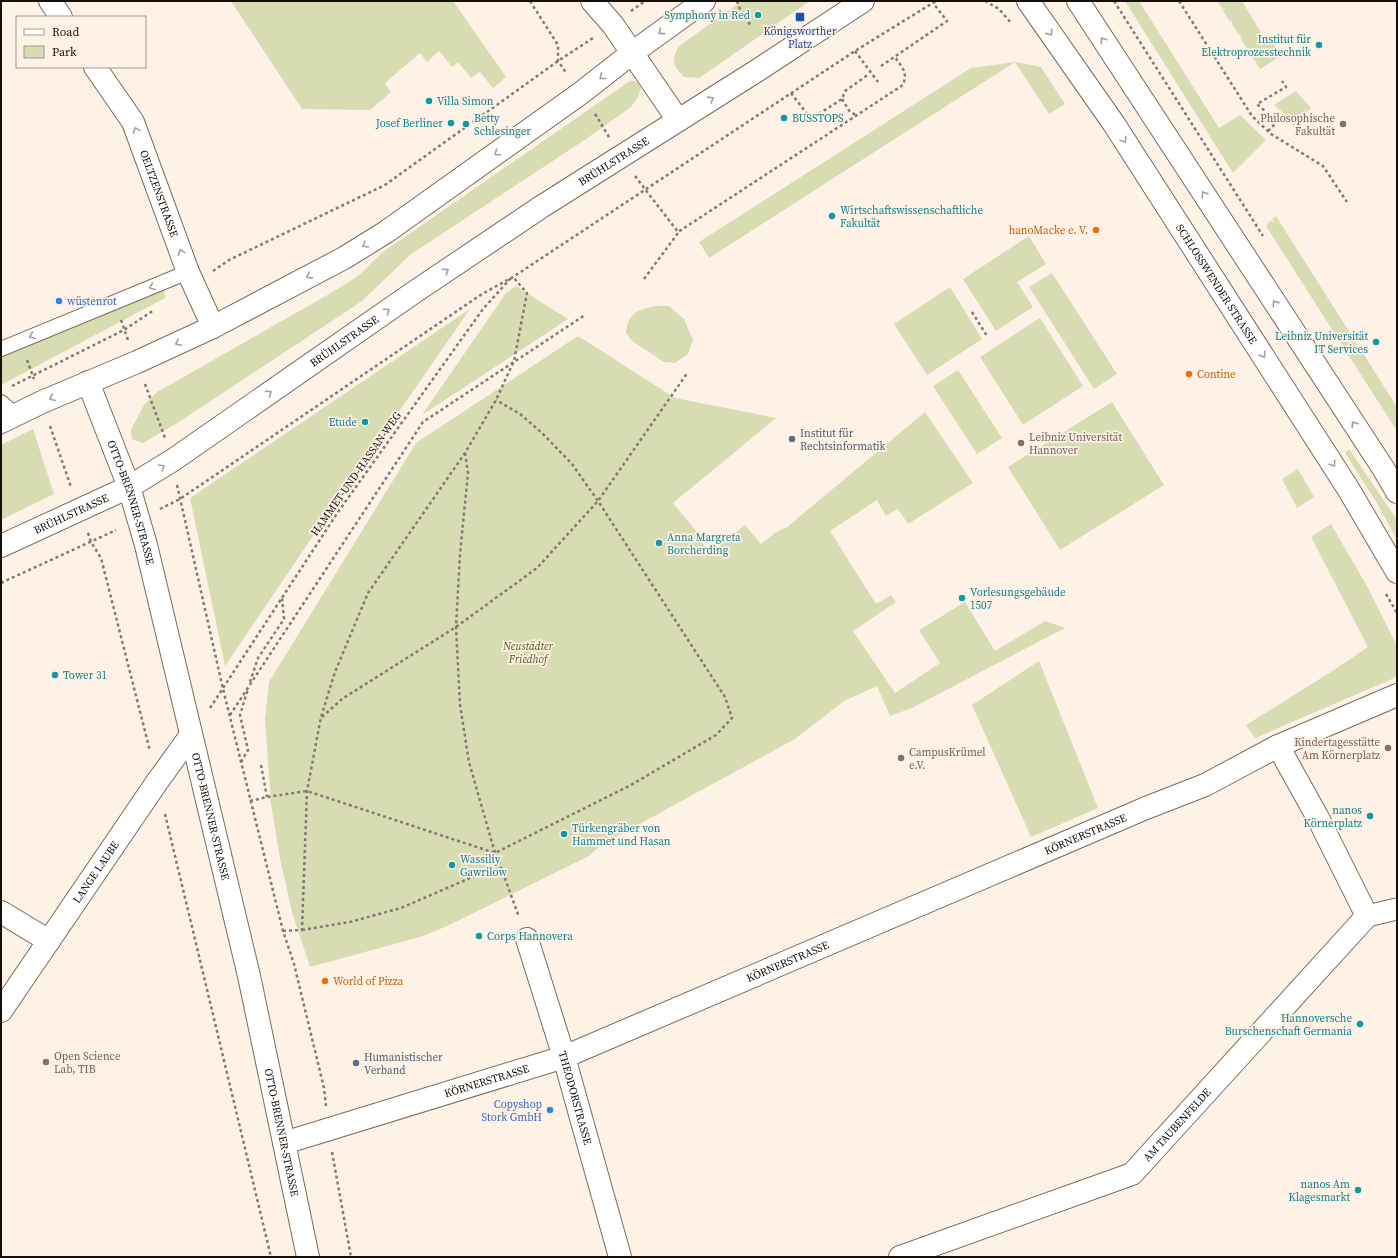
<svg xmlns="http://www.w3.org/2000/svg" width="1398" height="1258" viewBox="0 0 1398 1258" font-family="'Source Serif 4',serif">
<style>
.green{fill:#d8dcb2}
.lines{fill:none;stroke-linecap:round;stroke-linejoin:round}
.service-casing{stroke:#7c6a5a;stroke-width:16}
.pedestrian-casing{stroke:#7c6a5a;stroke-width:23}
.minor-casing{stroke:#7c6a5a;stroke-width:24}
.tertiary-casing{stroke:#7c6a5a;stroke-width:24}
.secondary-casing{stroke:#7c6a5a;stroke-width:24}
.path{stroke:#827971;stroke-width:2.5;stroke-dasharray:3 3;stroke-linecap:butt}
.service{stroke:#fff;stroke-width:14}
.pedestrian{stroke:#fff;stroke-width:21}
.minor{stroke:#fff;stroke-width:22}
.tertiary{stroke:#fff;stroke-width:22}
.secondary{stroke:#fff;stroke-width:22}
.oneway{stroke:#a29f9d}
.culture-dot{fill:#0f9aa8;stroke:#fef2e7;stroke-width:1.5}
.transit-dot{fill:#1a4fb4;stroke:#fef2e7;stroke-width:1.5}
.education-dot{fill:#8d6e63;stroke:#fef2e7;stroke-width:1.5}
.food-dot{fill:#e8710a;stroke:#fef2e7;stroke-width:1.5}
.shop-dot{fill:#3f7fe0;stroke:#fef2e7;stroke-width:1.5}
.service-dot{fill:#5c6f8a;stroke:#fef2e7;stroke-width:1.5}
.labels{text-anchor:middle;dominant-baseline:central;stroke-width:3.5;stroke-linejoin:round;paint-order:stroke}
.culture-label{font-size:11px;fill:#0d838f;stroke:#fef2e7;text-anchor:start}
.transit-label{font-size:11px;fill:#164399;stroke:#fef2e7}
.education-label{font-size:11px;fill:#785e54;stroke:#fef2e7;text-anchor:start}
.street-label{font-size:11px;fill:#160f09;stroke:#fef2e7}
.food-label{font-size:11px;fill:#c56008;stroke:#fef2e7;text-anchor:start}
.shop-label{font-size:11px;fill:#366cbe;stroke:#fef2e7;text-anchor:start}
.service-label{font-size:11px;fill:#4e5e75;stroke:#fef2e7;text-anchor:start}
.park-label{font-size:11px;font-style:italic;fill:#575916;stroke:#fef2e7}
</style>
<rect width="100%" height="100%" fill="#fef2e7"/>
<g class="green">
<path d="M231 1H453L506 77 493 88 480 72 471 78 458 62 452 67 439 51 427 62 420 53 385 83 391 92 370 110 302 109Z"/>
<path d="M742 1H810L699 78 684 77C672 65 671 60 679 46Z"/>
<path d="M1125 1H1139L1219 128 1240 115 1266 140 1233 173Z"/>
<path d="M1217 1H1242L1266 41 1270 39 1281 56 1260 69 1256 63 1257 62 1255 61 1248 51 1249 50 1248 48 1247 49 1240 37 1241 36 1240 34 1239 35 1232 24 1233 23 1231 21 1230 22 1223 11 1225 10 1222 8Z"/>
<path d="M1015 62 709 258 699 242 971 68 1016 62 1041 67 1065 104 1049 114Z"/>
<path d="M630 81H636L641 88 638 97 631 107 586 139 410 255 362 301 179 422 143 443 132 439 131 430 144 405 157 392 331 293 358 276 383 252Z"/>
<path d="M1296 91 1311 108 1294 126 1287 120 1289 118 1274 105Z"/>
<path d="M1276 216 1397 407V427L1395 428 1266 226 1270 221 1272 222 1274 221 1272 219Z"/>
<path d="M1029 236 1046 264 1017 282 1033 307 996 331 963 279Z"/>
<path d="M1052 273 1117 374 1094 389 1029 287Z"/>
<path d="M516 286 568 319 422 415 506 293Z"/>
<path d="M950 287 982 339 927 375 894 324Z"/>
<path d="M164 289 165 298 1 385V357Z"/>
<path d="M655 306H669L684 319 693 340 688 354 675 363 664 362 632 341 626 333C628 313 637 310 655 306Z"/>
<path d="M470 309 315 533 225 666 190 498Z"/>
<path d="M1040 318 1083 386 1023 425 980 357Z"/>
<path d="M578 336 675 398 776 418 673 503 700 536 698 538 711 553 745 525 761 544 775 533 787 527 925 412 973 483 908 524 898 509 886 516 877 500 830 531 876 604 891 595 896 602 853 631 895 693 940 663 919 630 965 602 995 651 1045 621 1065 628 912 708 890 716 877 686 844 701 795 739 601 845 589 856 445 927 420 937 310 967 292 912 280 859 271 804 265 720 269 682 416 443Z"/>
<path d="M958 370 1002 438 977 454 933 386Z"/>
<path d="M1112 402 1164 485 1060 550 1008 467Z"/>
<path d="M33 429 54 494 1 520V445Z"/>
<path d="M1349 449 1397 520V540L1377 503 1345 453Z"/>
<path d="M1298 469 1314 497 1297 508 1282 479Z"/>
<path d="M1331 524 1367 586 1397 646V675L1392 679 1255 738 1246 725 1334 670 1368 647 1311 537Z"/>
<path d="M1039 661 1098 808 1031 837 972 705Z"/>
</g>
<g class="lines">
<defs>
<g id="service">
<path d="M1 349 188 272"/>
<path d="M1 402 16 415"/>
</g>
<path id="pedestrian" d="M1367 916 1397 909"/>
<g id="minor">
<path d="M50 1 61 17"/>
<path id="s1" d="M95 67 133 122 188 272 213 327"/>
<path d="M1 912 49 941"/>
<path id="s2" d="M527 939 564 1057 620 1257"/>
<path id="s3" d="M1 1011 157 782 191 735"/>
<path id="s4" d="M284 1143 564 1057 1146 808 1205 785 1278 746 1397 695"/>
<path id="s5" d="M900 1257 1132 1174 1367 916 1318 818 1278 746"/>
</g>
<g id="tertiary">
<path d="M592 1 613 25 678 120"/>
<path id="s6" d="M88 382 129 487 146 545 249 976 308 1257"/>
</g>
<g id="secondary">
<path id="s7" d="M1028 1 1114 124 1349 490 1397 572"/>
<path d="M1078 1 1383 468 1397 492"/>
<path d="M1 422 42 402 137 362 213 327 344 258 386 232 581 93 632 53 704 1"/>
<path id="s8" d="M1 546 129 487 173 460 413 293 541 207 758 70 863 1"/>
</g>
</defs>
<use href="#service" class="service-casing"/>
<use href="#pedestrian" class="pedestrian-casing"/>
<use href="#minor" class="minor-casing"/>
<use href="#tertiary" class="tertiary-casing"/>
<use href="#secondary" class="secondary-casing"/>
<g class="path">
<path d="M530 1 558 45V61L567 74"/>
<path d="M737 1 740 9 751 26"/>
<path d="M985 1 999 9 1012 24"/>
<path d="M1114 1 1263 236"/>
<path d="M1179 1 1252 116 1271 134 1323 166 1347 202"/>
<path d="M631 11 645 1"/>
<path d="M855 51 878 82"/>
<path d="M881 66 947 21 933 3"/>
<path d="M791 93 811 119 842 99 845 91 869 74"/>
<path d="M842 99 850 112 856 115"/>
<path d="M595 114 609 137"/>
<path d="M1268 131 1277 122 1257 104 1286 87 1282 81"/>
<path d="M635 176 678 232 903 85C908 71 902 68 895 57"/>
<path d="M213 271 229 260 385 185 558 61 593 38"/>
<path d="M644 279 678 233"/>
<path d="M972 312 987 336"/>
<path d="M121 320 128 340"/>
<path d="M27 360 34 379"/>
<path d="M145 384 165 438"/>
<path d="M12 386 124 330 154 310"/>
<path d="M50 426 71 487"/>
<path d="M465 453 468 473 460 554 456 627 460 705 469 762 495 853 500 865 519 917"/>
<path d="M177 485 223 689 283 931 294 964 324 1088 326 1106"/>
<path d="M160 509 180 499 482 294 513 277 855 51 936 1"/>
<path d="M88 533 91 542 101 558 150 751"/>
<path d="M1 583 116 530"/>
<path d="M1386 594 1397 613"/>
<path d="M250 682 258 658 284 619 282 598"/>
<path d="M210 708 338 512 483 309 511 278"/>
<path d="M230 715 423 422 585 315"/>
<path d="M322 717 342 699 456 627 537 568 598 501 688 372"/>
<path d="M241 762 248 750 240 715 248 689"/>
<path d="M261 765 267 797"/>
<path d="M250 801 267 797 307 791 495 853 631 785 716 735 732 718 725 697 598 501 572 464 542 433 520 414 496 400"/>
<path d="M165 814 271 1257"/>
<path d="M302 930 350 922 401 908 500 865"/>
<path d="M283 931 302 930 307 791 321 717 335 672 368 593 465 453 496 400 514 361 527 293 513 277"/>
<path d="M332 1152 351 1257"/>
</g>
<use href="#service" class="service"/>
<use href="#pedestrian" class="pedestrian"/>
<use href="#minor" class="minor"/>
<use href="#tertiary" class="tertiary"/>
<use href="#secondary" class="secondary"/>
</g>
<defs><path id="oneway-chevron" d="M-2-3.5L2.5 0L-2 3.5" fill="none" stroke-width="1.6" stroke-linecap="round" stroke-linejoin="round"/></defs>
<g class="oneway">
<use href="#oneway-chevron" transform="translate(661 32) rotate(144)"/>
<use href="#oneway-chevron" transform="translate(1050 33) rotate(55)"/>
<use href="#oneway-chevron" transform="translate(1103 40) rotate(-123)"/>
<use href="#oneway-chevron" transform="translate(602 77) rotate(142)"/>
<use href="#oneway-chevron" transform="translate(711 99) rotate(-32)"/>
<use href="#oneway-chevron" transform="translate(136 130) rotate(-110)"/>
<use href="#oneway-chevron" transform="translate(1124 140) rotate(57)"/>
<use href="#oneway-chevron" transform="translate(497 153) rotate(145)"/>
<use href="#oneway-chevron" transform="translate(1204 194) rotate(-123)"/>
<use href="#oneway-chevron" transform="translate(365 245) rotate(149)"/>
<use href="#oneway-chevron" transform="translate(181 252) rotate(-110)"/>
<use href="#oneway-chevron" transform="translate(446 271) rotate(-34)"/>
<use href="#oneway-chevron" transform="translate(309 276) rotate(152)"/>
<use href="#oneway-chevron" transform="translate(152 287) rotate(157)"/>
<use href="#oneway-chevron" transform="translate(1275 303) rotate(-123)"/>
<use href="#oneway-chevron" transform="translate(387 311) rotate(-35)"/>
<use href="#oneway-chevron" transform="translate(32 336) rotate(158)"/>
<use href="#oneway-chevron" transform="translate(178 343) rotate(155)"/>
<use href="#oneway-chevron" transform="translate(1263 355) rotate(57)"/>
<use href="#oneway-chevron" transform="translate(269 393) rotate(-35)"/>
<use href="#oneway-chevron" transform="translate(52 398) rotate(157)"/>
<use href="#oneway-chevron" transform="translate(1354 424) rotate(-123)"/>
<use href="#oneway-chevron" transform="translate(1333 464) rotate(57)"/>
<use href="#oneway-chevron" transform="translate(162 467) rotate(-31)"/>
</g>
<g class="culture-dot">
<circle cx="758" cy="15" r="4"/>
<circle cx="1319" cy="45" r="4"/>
<circle cx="429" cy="101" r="4"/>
<circle cx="784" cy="118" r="4"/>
<circle cx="451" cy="123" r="4"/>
<circle cx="466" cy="124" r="4"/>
<circle cx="832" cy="216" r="4"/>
<circle cx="1376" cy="342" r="4"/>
<circle cx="365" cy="422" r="4"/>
<circle cx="659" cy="543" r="4"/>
<circle cx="962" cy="598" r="4"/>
<circle cx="55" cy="675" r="4"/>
<circle cx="1370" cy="816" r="4"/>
<circle cx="564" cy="834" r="4"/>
<circle cx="452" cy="865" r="4"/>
<circle cx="479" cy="936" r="4"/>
<circle cx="1360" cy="1024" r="4"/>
<circle cx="1358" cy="1190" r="4"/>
</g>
<rect class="transit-dot" x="795" y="12" width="10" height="10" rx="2"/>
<g class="education-dot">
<circle cx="1343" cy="124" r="4"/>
<circle cx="1021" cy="443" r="4"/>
<circle cx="1388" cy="748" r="4"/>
<circle cx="901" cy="758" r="4"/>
<circle cx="46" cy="1062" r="4"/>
</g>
<g class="food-dot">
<circle cx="1096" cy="230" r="4"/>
<circle cx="1189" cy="374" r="4"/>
<circle cx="325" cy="981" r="4"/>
</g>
<g class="shop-dot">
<circle cx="59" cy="301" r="4"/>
<circle cx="550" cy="1110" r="4"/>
</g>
<g class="service-dot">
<circle cx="792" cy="439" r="4"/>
<circle cx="356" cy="1063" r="4"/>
</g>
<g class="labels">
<g class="culture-label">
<text x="750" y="15" text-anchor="end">Symphony in Red</text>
<text x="1311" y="39" text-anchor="end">Institut für<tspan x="1311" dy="13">Elektroprozesstechnik</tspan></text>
<text x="437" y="101">Villa Simon</text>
<text x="474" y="118">Betty<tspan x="474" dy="13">Schlesinger</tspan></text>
<text x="792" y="118">BUSSTOPS</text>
<text x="443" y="123" text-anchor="end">Josef Berliner</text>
<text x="840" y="210">Wirtschaftswissenschaftliche<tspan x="840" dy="13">Fakultät</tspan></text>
<text x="1368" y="336" text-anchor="end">Leibniz Universität<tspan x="1368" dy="13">IT Services</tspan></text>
<text x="357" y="422" text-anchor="end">Etude</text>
<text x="667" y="537">Anna Margreta<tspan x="667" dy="13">Borcherding</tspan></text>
<text x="970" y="592">Vorlesungsgebäude<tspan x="970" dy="13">1507</tspan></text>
<text x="63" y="675">Tower 31</text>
<text x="1362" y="810" text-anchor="end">nanos<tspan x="1362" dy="13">Körnerplatz</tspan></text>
<text x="572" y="828">Türkengräber von<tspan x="572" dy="13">Hammet und Hasan</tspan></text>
<text x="460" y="859">Wassiliy<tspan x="460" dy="13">Gawrilow</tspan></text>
<text x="487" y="936">Corps Hannovera</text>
<text x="1352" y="1018" text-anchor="end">Hannoversche<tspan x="1352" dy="13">Burschenschaft Germania</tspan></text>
<text x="1350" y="1184" text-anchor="end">nanos Am<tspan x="1350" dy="13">Klagesmarkt</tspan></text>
</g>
<g class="transit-label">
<text x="800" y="31">Königsworther<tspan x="800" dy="13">Platz</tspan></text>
</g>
<g class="education-label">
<text x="1335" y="118" text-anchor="end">Philosophische<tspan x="1335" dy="13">Fakultät</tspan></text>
<text x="1029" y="437">Leibniz Universität<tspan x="1029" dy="13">Hannover</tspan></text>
<text x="1380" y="742" text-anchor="end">Kindertagesstätte<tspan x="1380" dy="13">Am Körnerplatz</tspan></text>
<text x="909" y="752">CampusKrümel<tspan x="909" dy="13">e.V.</tspan></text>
<text x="54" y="1056">Open Science<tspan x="54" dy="13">Lab, TIB</tspan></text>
</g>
<g class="street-label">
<text stroke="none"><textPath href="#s8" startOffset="725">BRÜHLSTRASSE</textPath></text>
<text stroke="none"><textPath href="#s1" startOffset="143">OELTZENSTRASSE</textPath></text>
<text stroke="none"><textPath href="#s7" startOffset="340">SCHLOSSWENDER STRASSE</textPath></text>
<text stroke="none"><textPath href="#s8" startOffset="401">BRÜHLSTRASSE</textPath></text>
<text transform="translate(356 474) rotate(-55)">HAMMET-UND-HASSAN-WEG</text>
<text stroke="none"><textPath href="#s6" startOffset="128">OTTO-BRENNER-STRASSE</textPath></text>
<text stroke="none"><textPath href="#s8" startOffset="77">BRÜHLSTRASSE</textPath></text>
<text stroke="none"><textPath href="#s6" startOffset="452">OTTO-BRENNER-STRASSE</textPath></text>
<text stroke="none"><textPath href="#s4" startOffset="860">KÖRNERSTRASSE</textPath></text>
<text stroke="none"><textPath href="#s3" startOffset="168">LANGE LAUBE</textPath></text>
<text stroke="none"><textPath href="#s4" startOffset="536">KÖRNERSTRASSE</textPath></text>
<text stroke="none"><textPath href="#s4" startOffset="212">KÖRNERSTRASSE</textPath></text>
<text stroke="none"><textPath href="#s2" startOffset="166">THEODORSTRASSE</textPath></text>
<text stroke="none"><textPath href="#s5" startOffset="313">AM TAUBENFELDE</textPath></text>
<text stroke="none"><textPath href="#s6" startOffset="776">OTTO-BRENNER-STRASSE</textPath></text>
</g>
<g class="food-label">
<text x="1088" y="230" text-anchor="end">hanoMacke e. V.</text>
<text x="1197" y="374">Contine</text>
<text x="333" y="981">World of Pizza</text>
</g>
<g class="shop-label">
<text x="67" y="301">wüstenrot</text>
<text x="542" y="1104" text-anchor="end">Copyshop<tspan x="542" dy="13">Stork GmbH</tspan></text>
</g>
<g class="service-label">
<text x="800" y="433">Institut für<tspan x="800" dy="13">Rechtsinformatik</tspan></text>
<text x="364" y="1057">Humanistischer<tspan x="364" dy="13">Verband</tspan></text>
</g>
<g class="park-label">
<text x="528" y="646">Neustädter<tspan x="528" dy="13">Friedhof</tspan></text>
</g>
</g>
<rect width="1398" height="1258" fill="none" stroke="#160f09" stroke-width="4"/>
<rect x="16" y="16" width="130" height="52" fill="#fef2e7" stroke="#a1978e"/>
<rect x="24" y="29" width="20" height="6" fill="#ffffff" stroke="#a1978e"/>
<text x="52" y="36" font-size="12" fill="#160f09">Road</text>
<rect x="24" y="46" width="20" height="12" fill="#d8dcb2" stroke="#a1978e"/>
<text x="52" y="56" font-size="12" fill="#160f09">Park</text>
</svg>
